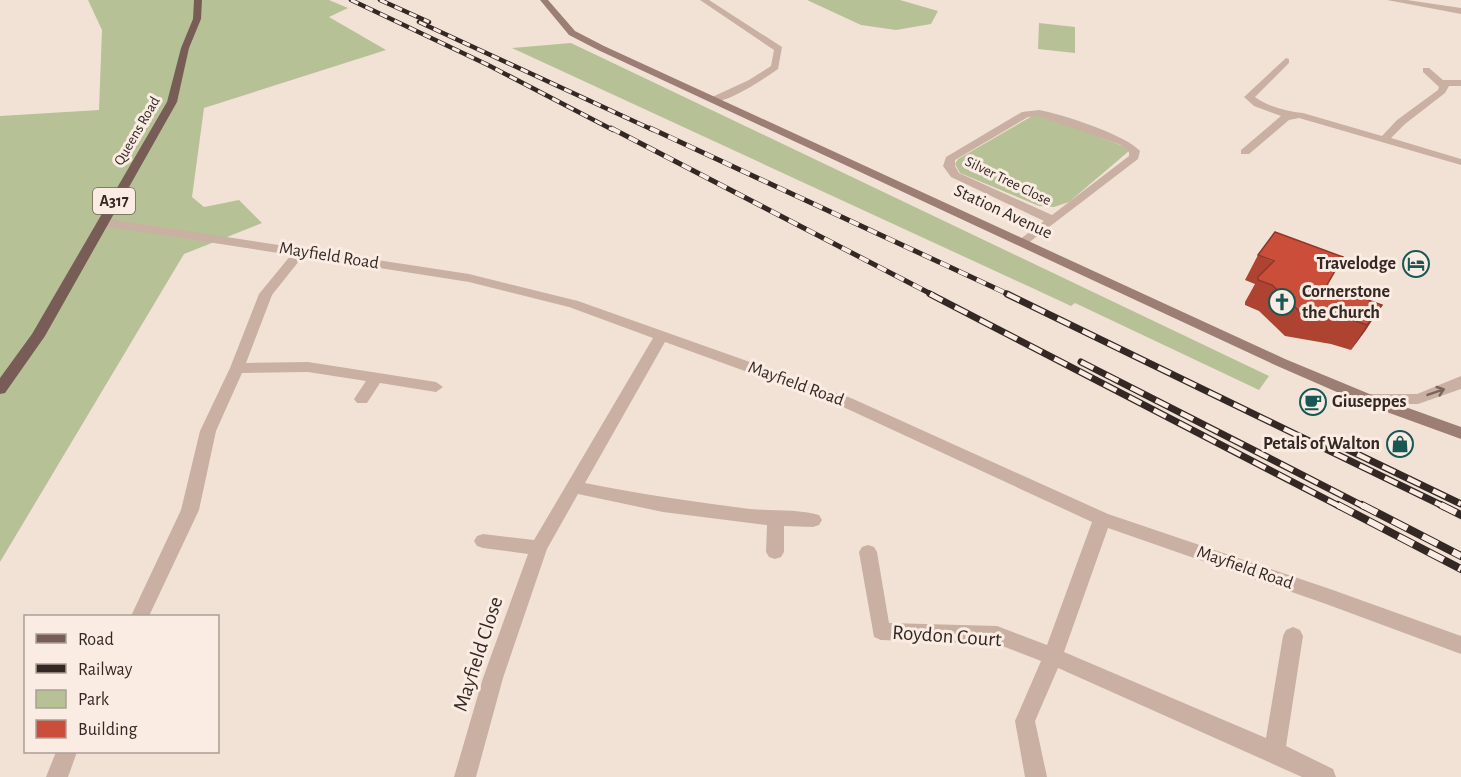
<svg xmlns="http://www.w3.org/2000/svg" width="1461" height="777" viewBox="0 0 1461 777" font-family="'Alegreya Sans',sans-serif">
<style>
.green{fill:#b7c196}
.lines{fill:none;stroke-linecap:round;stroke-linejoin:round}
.street{fill:#cab0a2;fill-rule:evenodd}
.secondary{fill:#9d7e74;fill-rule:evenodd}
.primary{fill:#775d55;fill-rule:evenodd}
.rail-far3-casing{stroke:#342825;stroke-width:4.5}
.rail-far2-casing{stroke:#342825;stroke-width:5}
.rail-far1-casing{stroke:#342825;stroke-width:7}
.rail-casing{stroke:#342825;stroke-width:8}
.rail-far3{stroke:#faece2;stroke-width:3;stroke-dasharray:8;stroke-linecap:butt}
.rail-far2{stroke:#faece2;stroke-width:4;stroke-dasharray:10;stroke-linecap:butt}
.rail-far1{stroke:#faece2;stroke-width:4.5;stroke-dasharray:14;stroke-linecap:butt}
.rail{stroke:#faece2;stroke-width:6;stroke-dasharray:17;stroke-linecap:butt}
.wall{fill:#af4332}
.shaded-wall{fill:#8e3729}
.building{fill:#cb4e3a;stroke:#8e3729;stroke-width:1.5}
.oneway{stroke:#78655d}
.labels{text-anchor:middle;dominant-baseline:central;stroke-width:6;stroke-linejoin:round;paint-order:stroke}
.far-street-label{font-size:15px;fill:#342825;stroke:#faece2}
.shield{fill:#faece2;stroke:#6f635e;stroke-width:1.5}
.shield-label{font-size:16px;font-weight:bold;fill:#342825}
.street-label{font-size:18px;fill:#342825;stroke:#faece2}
.poi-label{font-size:18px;font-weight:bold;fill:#342825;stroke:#faece2;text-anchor:end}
.near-street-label{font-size:21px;fill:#342825;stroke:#faece2}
</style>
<rect width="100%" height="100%" fill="#f2e2d6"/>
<g class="green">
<path d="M88 0H329L348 8 329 17 386 50 204 108 192 197 204 207 239 200 262 223 184 254 0 562V116L99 110 102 30Z"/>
<path d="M807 0H900L938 11 931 24 896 30 861 25Z"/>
<path d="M1039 23 1075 27V53L1038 49Z"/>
<path d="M571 43 1269 376 1259 390 1075 303 1071 306 512 48Z"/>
<path d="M1032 116H1044L1123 146 1129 151 1069 202 1054 207 1039 206 960 173 955 164 958 159Z"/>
</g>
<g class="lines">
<g class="street">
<path d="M700 0H709L782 47 778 69C764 79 727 104 710 102V98L749 80 771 66 774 50Z"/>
<path d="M1387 0H1407L1461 8V14Z"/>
<path d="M1286 58 1289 59V63L1255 97C1269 107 1286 111 1303 113L1382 136 1397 120 1438 90 1439 87 1423 72V68H1429L1443 80H1461V86H1449L1445 93 1405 124 1391 138 1461 159V165L1299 118 1289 120 1249 154H1241V150L1281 116 1254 106 1244 97Z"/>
<path d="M1039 110C1062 114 1126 135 1140 151L1138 159 1023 247 1017 243 1019 240 1044 221 951 177 943 166 946 157 1022 112ZM1039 116 1121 145 1129 152V156L1052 215 959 173 955 166V160L1028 117Z"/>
<path d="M102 218 469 274 578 301 851 398 1108 514 1330 589 1461 636V654L1326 604 1108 528 1064 652 1266 738 1283 636 1286 630 1293 627 1300 630 1303 636 1286 746 1333 769 1336 777H1302L1058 668 1035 721 1047 777H1025L1015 721 1041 661 997 644 881 640 874 637 859 552 862 547 868 545 874 547 877 552 889 623 997 626 1047 645 1092 522 841 406 665 342 585 483C640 494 694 502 750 509 771 511 800 509 819 515L822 520 819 525 813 527 784 526V552L781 557 775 559 769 557 766 552 767 525 663 512 578 494 547 549 503 678 476 777H454L483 678 528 554 483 548 477 546 474 541 477 536 483 534 534 540 653 338 569 307 469 282 303 256 272 295 246 363 308 362 436 382 443 387 436 392 380 383 367 403H357L354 399 366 381 308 372 242 373 216 431 199 510 149 616H131L181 510 200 431 230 368 259 294 291 255 98 225V219Z"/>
<path d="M1461 376V389L1418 404H1367L1362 403 1359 399 1362 395 1367 394H1417Z"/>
<path d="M56 752H77L68 777H46Z"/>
</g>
<path class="secondary" d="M540 0H548L575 31 604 46 1285 359 1372 395 1461 427V439L1362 403 1275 365 598 50 569 35Z"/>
<path class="primary" d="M194 0H202L201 19 189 48 177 102 45 336 5 393 0 394V378L32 334 167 102 181 48 193 19Z"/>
<defs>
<g id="rail-far3">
<path d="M351 0 488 65 613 130"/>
<path d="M380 0 429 22"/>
<path d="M419 22 653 130"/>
</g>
<g id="rail-far2">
<path d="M611 128 933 295"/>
<path d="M650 128 1010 295"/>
</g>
<g id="rail-far1">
<path d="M930 294 1341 507"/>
<path d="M1007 294 1445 507"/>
<path d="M1081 362 1365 507"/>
<path d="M1332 442 1461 504"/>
</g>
<g id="rail">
<path d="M1338 505 1461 569"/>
<path d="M1362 505 1461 556"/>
<path d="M1441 505 1461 515"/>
</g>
</defs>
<use href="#rail-far3" class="rail-far3-casing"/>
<use href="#rail-far2" class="rail-far2-casing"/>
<use href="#rail-far1" class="rail-far1-casing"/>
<use href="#rail" class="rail-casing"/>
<use href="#rail-far3" class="rail-far3"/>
<use href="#rail-far2" class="rail-far2"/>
<use href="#rail-far1" class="rail-far1"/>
<use href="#rail" class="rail"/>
</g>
<path class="wall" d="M1258 255 1327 285 1382 305 1365 331 1351 350 1331 344 1285 336 1259 311 1245 305V302L1255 284 1245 280Z"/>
<path class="shaded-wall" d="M1382 305 1365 331 1351 350 1367 325Z"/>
<path class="building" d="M1275 232 1343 257 1327 285 1382 305 1367 325 1347 318 1299 311 1272 285 1258 280V277L1274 261 1258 255Z"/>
<defs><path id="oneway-shaft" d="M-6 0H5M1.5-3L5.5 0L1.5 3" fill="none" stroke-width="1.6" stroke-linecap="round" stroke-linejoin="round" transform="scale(1.5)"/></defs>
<use class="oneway" href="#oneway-shaft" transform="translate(1436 392) rotate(-19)"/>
<defs>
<symbol id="hotel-ring" viewBox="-11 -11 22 22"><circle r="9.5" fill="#faece2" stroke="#195755" stroke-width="1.5"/><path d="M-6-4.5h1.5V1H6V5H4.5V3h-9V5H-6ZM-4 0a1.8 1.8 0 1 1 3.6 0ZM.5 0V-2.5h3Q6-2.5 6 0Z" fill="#195755"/></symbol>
<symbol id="church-ring" viewBox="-11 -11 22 22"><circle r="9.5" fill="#faece2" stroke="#195755" stroke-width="1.5"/><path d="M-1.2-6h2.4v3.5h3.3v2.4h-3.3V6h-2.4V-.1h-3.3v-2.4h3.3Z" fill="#195755"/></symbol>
<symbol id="cafe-ring" viewBox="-11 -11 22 22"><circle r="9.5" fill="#faece2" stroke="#195755" stroke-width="1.5"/><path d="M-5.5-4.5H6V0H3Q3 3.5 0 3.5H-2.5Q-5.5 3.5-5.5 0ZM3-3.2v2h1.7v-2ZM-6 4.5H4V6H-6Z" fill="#195755"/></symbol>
<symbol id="shop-ring" viewBox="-11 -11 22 22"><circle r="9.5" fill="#faece2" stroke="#195755" stroke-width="1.5"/><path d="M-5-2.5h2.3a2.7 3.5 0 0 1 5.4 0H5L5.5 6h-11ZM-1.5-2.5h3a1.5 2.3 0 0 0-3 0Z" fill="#195755"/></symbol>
</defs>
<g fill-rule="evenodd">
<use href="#hotel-ring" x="1401" y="249" width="30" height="30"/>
<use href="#church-ring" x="1267" y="287" width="30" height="30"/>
<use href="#cafe-ring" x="1298" y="387" width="30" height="30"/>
<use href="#shop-ring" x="1385" y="429" width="30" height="30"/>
</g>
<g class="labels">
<g class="far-street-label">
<text transform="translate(137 131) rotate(-60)">Queens Road</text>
<text transform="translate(1008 181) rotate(26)">Silver Tree Close</text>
</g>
<rect class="shield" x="93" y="188" width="42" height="26" rx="4.5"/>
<g class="shield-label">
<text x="114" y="201">A317</text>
</g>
<g class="street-label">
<text transform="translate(1003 212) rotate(25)">Station Avenue</text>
<text transform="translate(329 256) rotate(9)">Mayfield Road</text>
<text transform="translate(796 384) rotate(20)">Mayfield Road</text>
<text transform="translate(1245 568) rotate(19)">Mayfield Road</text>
</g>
<g class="poi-label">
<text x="1396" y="264">Travelodge</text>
<text x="1302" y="292" text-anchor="start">Cornerstone<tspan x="1302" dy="21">the Church</tspan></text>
<text x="1332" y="402" text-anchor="start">Giuseppes</text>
<text x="1380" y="444">Petals of Walton</text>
</g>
<g class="near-street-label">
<text transform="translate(947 636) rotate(4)">Roydon Court</text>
<text transform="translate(478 654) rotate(-72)">Mayfield Close</text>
</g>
</g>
<rect x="24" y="615" width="195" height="138" fill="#faece2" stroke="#ab9e96" stroke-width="1.5"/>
<rect x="36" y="634" width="30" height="9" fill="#775d55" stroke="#ab9e96" stroke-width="1.5"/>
<text x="78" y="645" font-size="18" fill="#342825">Road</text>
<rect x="36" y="664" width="30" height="9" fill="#342825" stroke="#ab9e96" stroke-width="1.5"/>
<text x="78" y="675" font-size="18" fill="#342825">Railway</text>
<rect x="36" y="690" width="30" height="18" fill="#b7c196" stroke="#ab9e96" stroke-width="1.5"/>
<text x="78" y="705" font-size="18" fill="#342825">Park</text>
<rect x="36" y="720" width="30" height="18" fill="#cb4e3a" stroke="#ab9e96" stroke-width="1.5"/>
<text x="78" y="735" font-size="18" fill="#342825">Building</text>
</svg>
